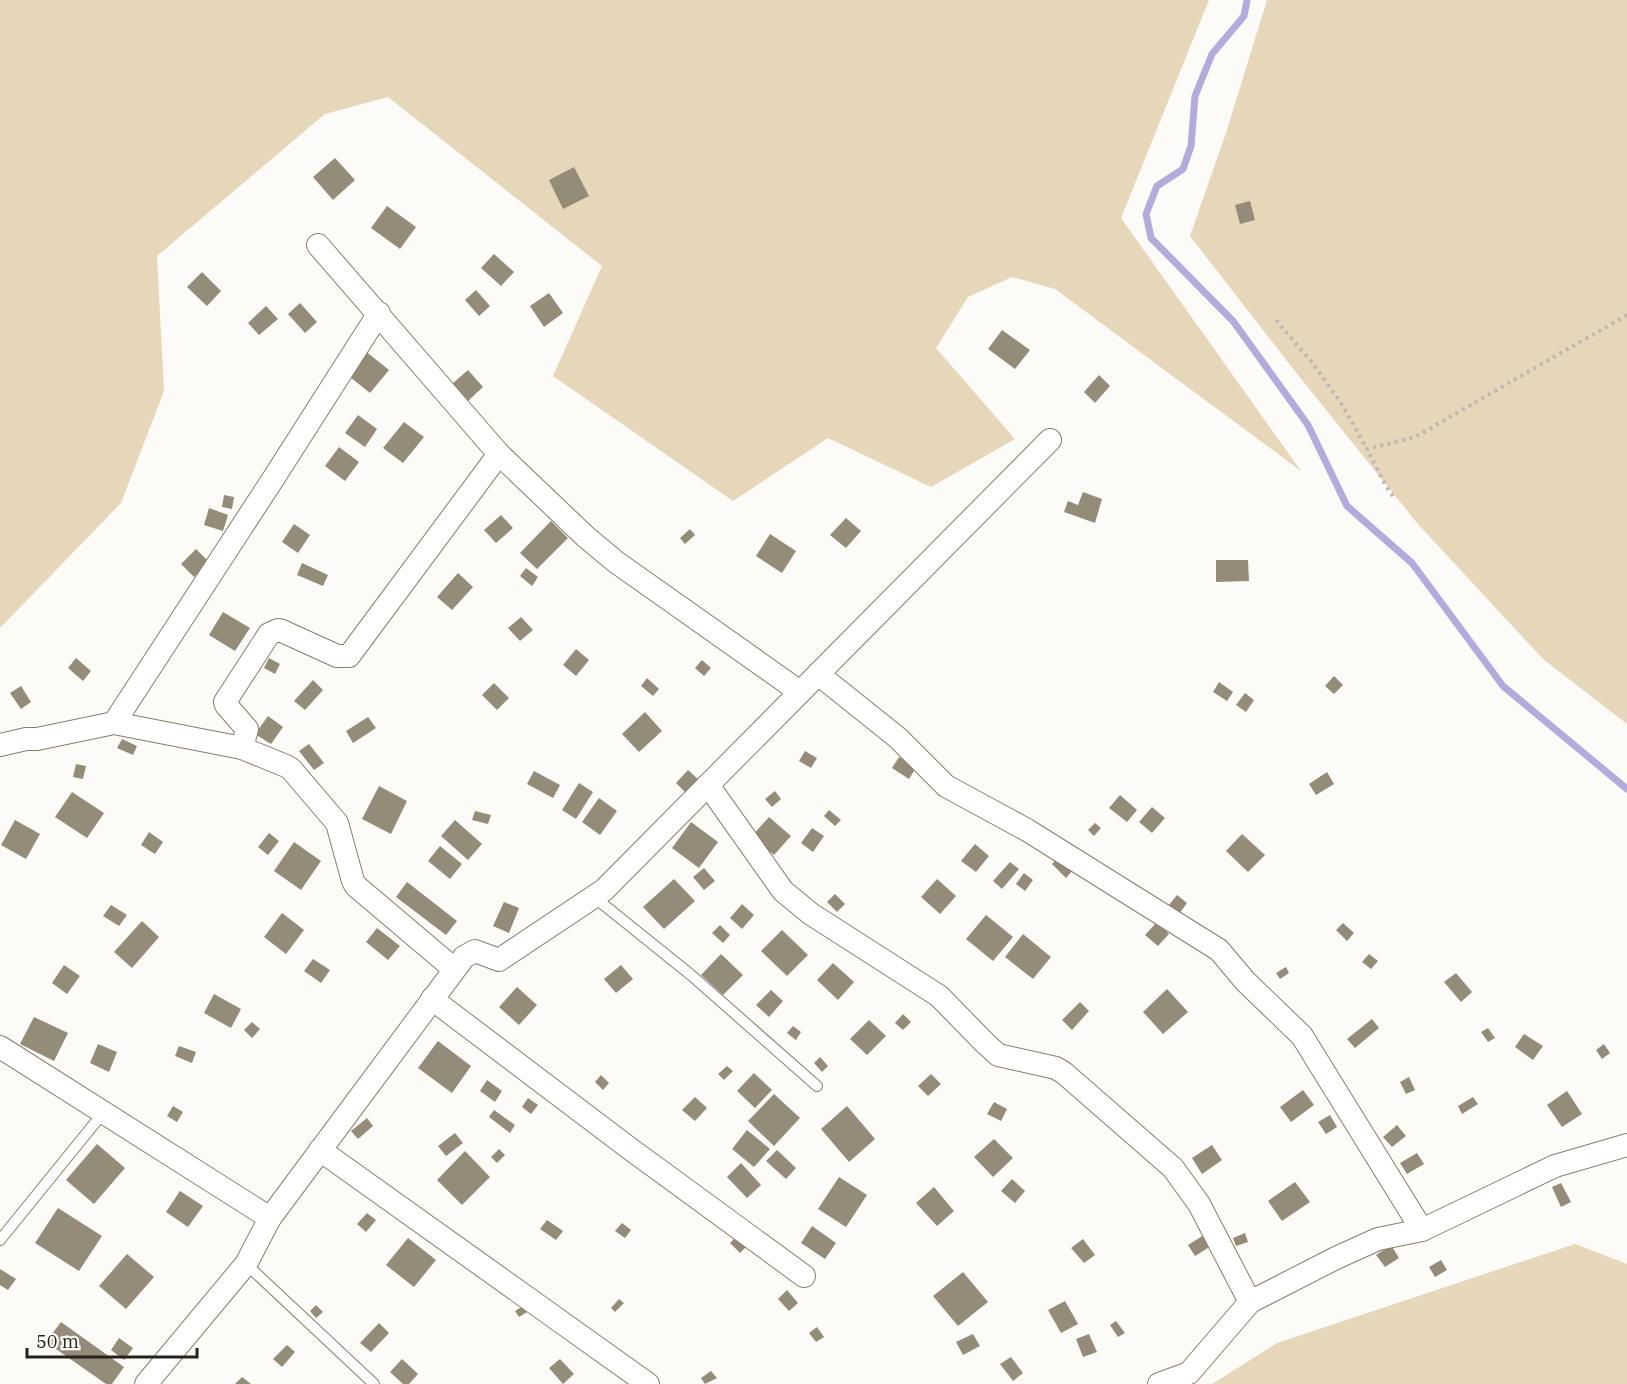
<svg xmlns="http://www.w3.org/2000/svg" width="1627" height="1384" viewBox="0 0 1627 1384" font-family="'IBM Plex Serif',serif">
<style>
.green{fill:#e6d7ba}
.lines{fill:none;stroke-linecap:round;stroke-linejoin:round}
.stream{stroke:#b2abdc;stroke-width:7}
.building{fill:#948b79}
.service-casing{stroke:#877e6c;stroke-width:12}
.minor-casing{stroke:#877e6c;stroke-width:24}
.path{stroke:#bbb8b3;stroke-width:4;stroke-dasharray:3 4.5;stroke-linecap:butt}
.service{stroke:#fff;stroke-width:10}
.minor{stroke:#fff;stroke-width:22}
</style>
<rect width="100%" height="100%" fill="#fdfbf7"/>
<g class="green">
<path d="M0 0H1209L1121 218 1301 471 1055 289 1012 277 968 297 936 348 1015 439 931 487 828 438 733 501 553 376 602 266 388 97 325 114 157 256 164 391 121 503 0 628Z"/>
<path d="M1267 0H1627V724L1543 659 1417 523 1294 370 1190 236 1226 133Z"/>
<path d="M1575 1244 1627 1264V1384H1212L1277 1343Z"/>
</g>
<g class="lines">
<path class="stream" d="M1247 0 1244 16 1212 54 1195 96 1191 146 1183 169 1157 186 1146 214 1151 238 1233 321 1308 425 1347 506 1412 563 1503 686 1627 789"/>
</g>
<g class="building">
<path d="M335 158 355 180 333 200 313 177Z"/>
<path d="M574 167 589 196 563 209 549 180Z"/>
<path d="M1250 201 1255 220 1240 224 1235 205Z"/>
<path d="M387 206 416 227 400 249 371 228Z"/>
<path d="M494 254 514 272 501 286 481 268Z"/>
<path d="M202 272 221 291 207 306 187 287Z"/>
<path d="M476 290 490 306 479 316 465 300Z"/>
<path d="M549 293 563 313 544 327 530 306Z"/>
<path d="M300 303 317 322 305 333 288 314Z"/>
<path d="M266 306 278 319 259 335 248 323Z"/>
<path d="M1002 330 1030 350 1015 369 988 349Z"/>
<path d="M364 350 389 370 370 393 345 373Z"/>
<path d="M468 370 483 387 468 401 452 384Z"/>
<path d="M1099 375 1110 386 1095 403 1084 392Z"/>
<path d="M358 415 377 429 365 447 345 433Z"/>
<path d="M404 422 424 437 403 463 383 448Z"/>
<path d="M339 447 359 462 345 481 325 466Z"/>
<path d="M1083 492 1102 499 1095 523 1064 512 1068 501 1078 505Z"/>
<path d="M224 495 234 497 232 509 222 507Z"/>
<path d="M209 508 228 515 223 531 204 525Z"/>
<path d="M501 515 513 528 496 543 484 530Z"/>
<path d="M846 518 861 531 846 548 830 535Z"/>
<path d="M551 521 568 538 537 569 520 553Z"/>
<path d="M294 524 310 535 298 553 282 542Z"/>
<path d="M690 529 695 535 685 544 680 538Z"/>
<path d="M770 534 796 551 782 573 756 556Z"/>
<path d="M196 549 209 562 194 577 181 564Z"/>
<path d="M1216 560H1248L1249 581 1216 582Z"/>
<path d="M302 563 328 575 323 586 297 575Z"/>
<path d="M526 568 538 577 532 586 520 576Z"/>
<path d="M458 573 473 587 452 610 437 597Z"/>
<path d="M223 612 250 628 235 651 209 635Z"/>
<path d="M521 617 533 630 520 641 508 628Z"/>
<path d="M576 649 589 660 576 676 563 665Z"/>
<path d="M76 658 91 671 83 681 68 668Z"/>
<path d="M269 658 280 664 275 674 264 668Z"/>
<path d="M702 660 711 668 704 676 695 668Z"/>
<path d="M1334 676 1343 685 1334 694 1325 686Z"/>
<path d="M647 678 659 689 653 696 641 686Z"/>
<path d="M313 680 323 690 305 710 294 701Z"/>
<path d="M1219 682 1233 692 1227 701 1213 692Z"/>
<path d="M494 683 509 698 497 710 482 695Z"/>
<path d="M21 686 31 702 21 709 10 693Z"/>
<path d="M1245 693 1254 700 1246 712 1236 705Z"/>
<path d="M645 712 662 731 639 752 622 734Z"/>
<path d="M268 716 283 727 271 744 255 734Z"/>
<path d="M368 717 376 728 353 743 346 731Z"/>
<path d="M122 739 137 746 133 755 117 748Z"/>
<path d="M309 744 324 763 314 770 299 751Z"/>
<path d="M805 751 817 758 811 768 799 761Z"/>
<path d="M899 757 916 768 909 779 892 768Z"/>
<path d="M76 764 86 766 83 779 73 777Z"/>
<path d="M688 770 699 780 686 793 676 783Z"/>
<path d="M534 771 560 785 553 798 527 784Z"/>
<path d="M1327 772 1334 784 1316 795 1309 784Z"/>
<path d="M579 783 593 792 576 819 562 810Z"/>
<path d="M379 786 407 801 391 834 362 819Z"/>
<path d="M775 791 781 799 772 807 765 799Z"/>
<path d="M72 792 104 813 87 838 55 817Z"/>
<path d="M1120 795 1137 810 1127 822 1109 808Z"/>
<path d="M599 798 617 811 600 835 582 822Z"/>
<path d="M1152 807 1165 818 1152 833 1139 822Z"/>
<path d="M829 810 841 820 835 826 824 816Z"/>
<path d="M475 811 491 815 488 824 472 820Z"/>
<path d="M769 817 791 836 774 855 752 836Z"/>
<path d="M15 820 40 834 26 859 1 845Z"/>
<path d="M455 820 482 844 468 860 441 836Z"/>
<path d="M691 822 718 842 699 868 672 848Z"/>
<path d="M1095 823 1101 828 1094 836 1088 830Z"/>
<path d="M812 828 824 836 813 852 801 843Z"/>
<path d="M149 832 163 842 155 854 141 845Z"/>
<path d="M269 833 279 841 268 855 258 847Z"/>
<path d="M1242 834 1265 855 1248 872 1226 851Z"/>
<path d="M294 842 321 861 301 890 274 871Z"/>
<path d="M975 844 989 856 976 872 961 861Z"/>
<path d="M440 846 462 864 450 879 428 861Z"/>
<path d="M1059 856 1073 870 1066 878 1052 864Z"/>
<path d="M1010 862 1019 869 1002 889 993 881Z"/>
<path d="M704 868 715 881 704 890 693 877Z"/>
<path d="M1024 873 1033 880 1025 891 1016 884Z"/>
<path d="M674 879 695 901 664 929 643 907Z"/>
<path d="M937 879 956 896 940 914 921 897Z"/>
<path d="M407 882 457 921 446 935 396 897Z"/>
<path d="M835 894 845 904 837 912 827 902Z"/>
<path d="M1177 895 1187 903 1176 918 1165 910Z"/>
<path d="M504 902 519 908 509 933 493 926Z"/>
<path d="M742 904 754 915 742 929 730 918Z"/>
<path d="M111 905 127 915 119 926 103 916Z"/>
<path d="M282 913 304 930 286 954 264 937Z"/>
<path d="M986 915 1013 937 993 961 966 939Z"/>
<path d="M142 921 159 937 132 968 114 952Z"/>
<path d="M1157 922 1169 934 1158 946 1145 935Z"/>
<path d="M1343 923 1354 933 1347 941 1336 930Z"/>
<path d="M720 925 730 935 723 943 712 933Z"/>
<path d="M377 928 400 946 388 960 366 942Z"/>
<path d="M782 930 808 955 787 976 761 951Z"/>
<path d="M1023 934 1051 957 1033 979 1005 957Z"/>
<path d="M721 954 743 975 723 995 701 975Z"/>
<path d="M1369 954 1378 961 1371 969 1362 962Z"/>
<path d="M313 959 330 970 321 983 304 971Z"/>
<path d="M833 963 854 982 838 1000 817 980Z"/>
<path d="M64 965 80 976 67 994 52 983Z"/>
<path d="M621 965 633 979 616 993 604 979Z"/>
<path d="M1286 967 1289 973 1280 979 1276 973Z"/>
<path d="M1456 973 1472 992 1461 1002 1444 982Z"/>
<path d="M517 987 537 1005 519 1025 499 1007Z"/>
<path d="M1167 989 1188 1012 1163 1034 1143 1012Z"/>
<path d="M771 990 783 1001 769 1017 756 1005Z"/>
<path d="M214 994 241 1009 231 1028 204 1013Z"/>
<path d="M1080 1002 1089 1011 1072 1030 1062 1020Z"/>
<path d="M903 1014 911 1022 903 1030 895 1023Z"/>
<path d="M34 1017 68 1033 54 1061 20 1044Z"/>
<path d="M1372 1019 1379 1028 1355 1048 1347 1039Z"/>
<path d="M869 1020 886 1036 867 1055 850 1039Z"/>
<path d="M252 1022 260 1029 252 1038 244 1030Z"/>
<path d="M793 1026 801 1032 796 1040 787 1033Z"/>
<path d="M1488 1028 1495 1038 1488 1042 1481 1032Z"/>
<path d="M1524 1034 1543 1046 1533 1060 1515 1047Z"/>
<path d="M438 1041 471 1066 452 1093 418 1068Z"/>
<path d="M98 1044 117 1052 109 1072 90 1063Z"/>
<path d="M1604 1044 1610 1053 1602 1059 1596 1050Z"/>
<path d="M179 1046 196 1052 192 1063 175 1056Z"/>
<path d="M820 1057 828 1066 822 1072 814 1063Z"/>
<path d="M727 1066 733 1071 724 1080 718 1074Z"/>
<path d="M754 1073 772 1090 755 1108 737 1091Z"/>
<path d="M931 1074 941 1084 928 1096 918 1086Z"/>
<path d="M601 1075 609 1083 603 1090 595 1082Z"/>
<path d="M1409 1077 1415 1090 1406 1094 1400 1082Z"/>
<path d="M487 1080 502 1091 495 1102 480 1091Z"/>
<path d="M1303 1090 1314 1105 1291 1122 1280 1107Z"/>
<path d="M1567 1091 1582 1114 1562 1127 1547 1105Z"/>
<path d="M774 1094 800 1118 774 1146 748 1121Z"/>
<path d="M695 1097 707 1108 695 1121 682 1110Z"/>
<path d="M1473 1097 1478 1104 1462 1114 1458 1106Z"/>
<path d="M528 1098 538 1105 531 1114 522 1107Z"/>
<path d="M994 1102 1007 1109 1001 1121 987 1114Z"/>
<path d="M173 1106 183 1112 177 1122 167 1116Z"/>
<path d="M847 1106 875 1139 849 1162 821 1129Z"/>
<path d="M494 1110 515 1125 510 1133 489 1117Z"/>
<path d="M1330 1115 1337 1127 1326 1134 1318 1122Z"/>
<path d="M367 1118 373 1126 358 1139 351 1131Z"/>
<path d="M1397 1125 1406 1136 1392 1147 1383 1137Z"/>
<path d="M747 1130 770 1149 754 1167 732 1149Z"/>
<path d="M455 1133 463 1143 446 1156 438 1146Z"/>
<path d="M994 1139 1013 1158 993 1177 974 1157Z"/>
<path d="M97 1144 125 1168 94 1204 66 1180Z"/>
<path d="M1212 1145 1222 1160 1202 1174 1192 1158Z"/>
<path d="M499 1149 505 1155 497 1163 491 1157Z"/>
<path d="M777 1150 796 1168 786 1179 766 1161Z"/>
<path d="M465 1151 490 1177 462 1205 437 1180Z"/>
<path d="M1417 1153 1424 1164 1407 1174 1400 1163Z"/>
<path d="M741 1163 761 1185 747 1198 727 1177Z"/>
<path d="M839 1177 867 1195 846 1227 818 1209Z"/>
<path d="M1012 1179 1025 1191 1015 1203 1001 1191Z"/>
<path d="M1295 1182 1310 1202 1282 1221 1268 1201Z"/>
<path d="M1561 1183 1571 1202 1561 1207 1552 1187Z"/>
<path d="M934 1187 954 1211 937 1226 916 1203Z"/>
<path d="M180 1191 203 1206 188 1227 166 1212Z"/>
<path d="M58 1208 102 1236 79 1271 35 1243Z"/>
<path d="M367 1213 376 1220 366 1232 357 1224Z"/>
<path d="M547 1220 563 1231 556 1240 540 1229Z"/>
<path d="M622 1223 631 1230 625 1238 615 1231Z"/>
<path d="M812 1226 836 1243 825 1259 801 1243Z"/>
<path d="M740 1233 750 1243 740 1253 730 1243Z"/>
<path d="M1245 1233 1248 1242 1236 1246 1233 1238Z"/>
<path d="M1204 1235 1211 1246 1195 1256 1188 1245Z"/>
<path d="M408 1238 436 1260 414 1287 386 1265Z"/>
<path d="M1083 1239 1095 1255 1084 1263 1071 1248Z"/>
<path d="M1391 1245 1399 1258 1385 1267 1376 1255Z"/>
<path d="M127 1254 154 1277 126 1309 99 1286Z"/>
<path d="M1441 1260 1447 1270 1435 1277 1429 1267Z"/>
<path d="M0 1269 16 1279 8 1290 0 1285Z"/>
<path d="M963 1272 988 1302 958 1326 933 1296Z"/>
<path d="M787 1290 798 1303 789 1311 778 1299Z"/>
<path d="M619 1299 624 1303 615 1312 611 1308Z"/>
<path d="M1065 1301 1078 1324 1061 1333 1048 1310Z"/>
<path d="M528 1303 532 1309 519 1317 515 1311Z"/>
<path d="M316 1305 323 1312 316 1318 310 1311Z"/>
<path d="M1116 1321 1125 1333 1118 1337 1110 1325Z"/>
<path d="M61 1322 124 1367 112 1384H106L46 1342Z"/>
<path d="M379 1323 389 1333 371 1352 360 1343Z"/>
<path d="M817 1327 824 1337 816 1342 809 1333Z"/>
<path d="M973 1334 980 1346 963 1355 956 1342Z"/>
<path d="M1089 1334 1097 1352 1083 1357 1076 1339Z"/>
<path d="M119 1338 133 1348 124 1360 111 1350Z"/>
<path d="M287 1345 295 1352 282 1367 273 1359Z"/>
<path d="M1011 1357 1023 1373 1013 1381 1000 1364Z"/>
<path d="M402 1359 418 1374 409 1384H403L390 1372Z"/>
<path d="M560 1359 574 1374 563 1384 549 1368Z"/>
<path d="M711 1371 717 1378 705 1384 701 1378Z"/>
<path d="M242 1377 251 1384H235Z"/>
</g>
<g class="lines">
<defs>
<g id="service">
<path d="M594 897 691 975 817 1086"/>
<path d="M0 1240 103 1113"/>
<path d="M246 1264 374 1384"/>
</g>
<g id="minor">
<path d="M318 245 499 454 586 537 616 562 800 692"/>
<path d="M818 674 898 738 946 786 1027 830 1219 950 1245 981 1302 1036 1422 1230"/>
<path d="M114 723 275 476 379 313"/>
<path d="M0 745 26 739H37L114 723 242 748 286 766 291 769 337 823 353 881 356 886 454 969"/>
<path d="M242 748 247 729 226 705 225 702 269 634 278 630 282 631 337 656H349L499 454"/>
<path d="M708 785 783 891 811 914 939 996 985 1043 998 1055 1056 1068 1064 1073 1173 1168 1199 1204 1250 1302"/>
<path d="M432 999 629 1148 804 1276"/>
<path d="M0 1047 270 1218"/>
<path d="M320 1150 648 1384"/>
<path d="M146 1384 246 1264 270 1218 464 957 475 951 499 960 604 890 1050 440"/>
<path d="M1159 1384 1189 1373 1250 1302 1336 1258 1378 1239 1422 1230 1555 1166 1627 1145"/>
</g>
</defs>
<use href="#service" class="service-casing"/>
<use href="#minor" class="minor-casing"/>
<g class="path">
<path d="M1276 320 1314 365 1341 403 1367 449"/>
<path d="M1393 496 1386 486 1367 449 1415 437 1627 315"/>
</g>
<use href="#service" class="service"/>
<use href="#minor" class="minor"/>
</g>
<path d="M27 1348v9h170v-9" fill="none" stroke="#26221b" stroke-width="3"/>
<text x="36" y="1348" font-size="18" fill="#26221b" stroke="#fdfbf7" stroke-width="4.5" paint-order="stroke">50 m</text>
</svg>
